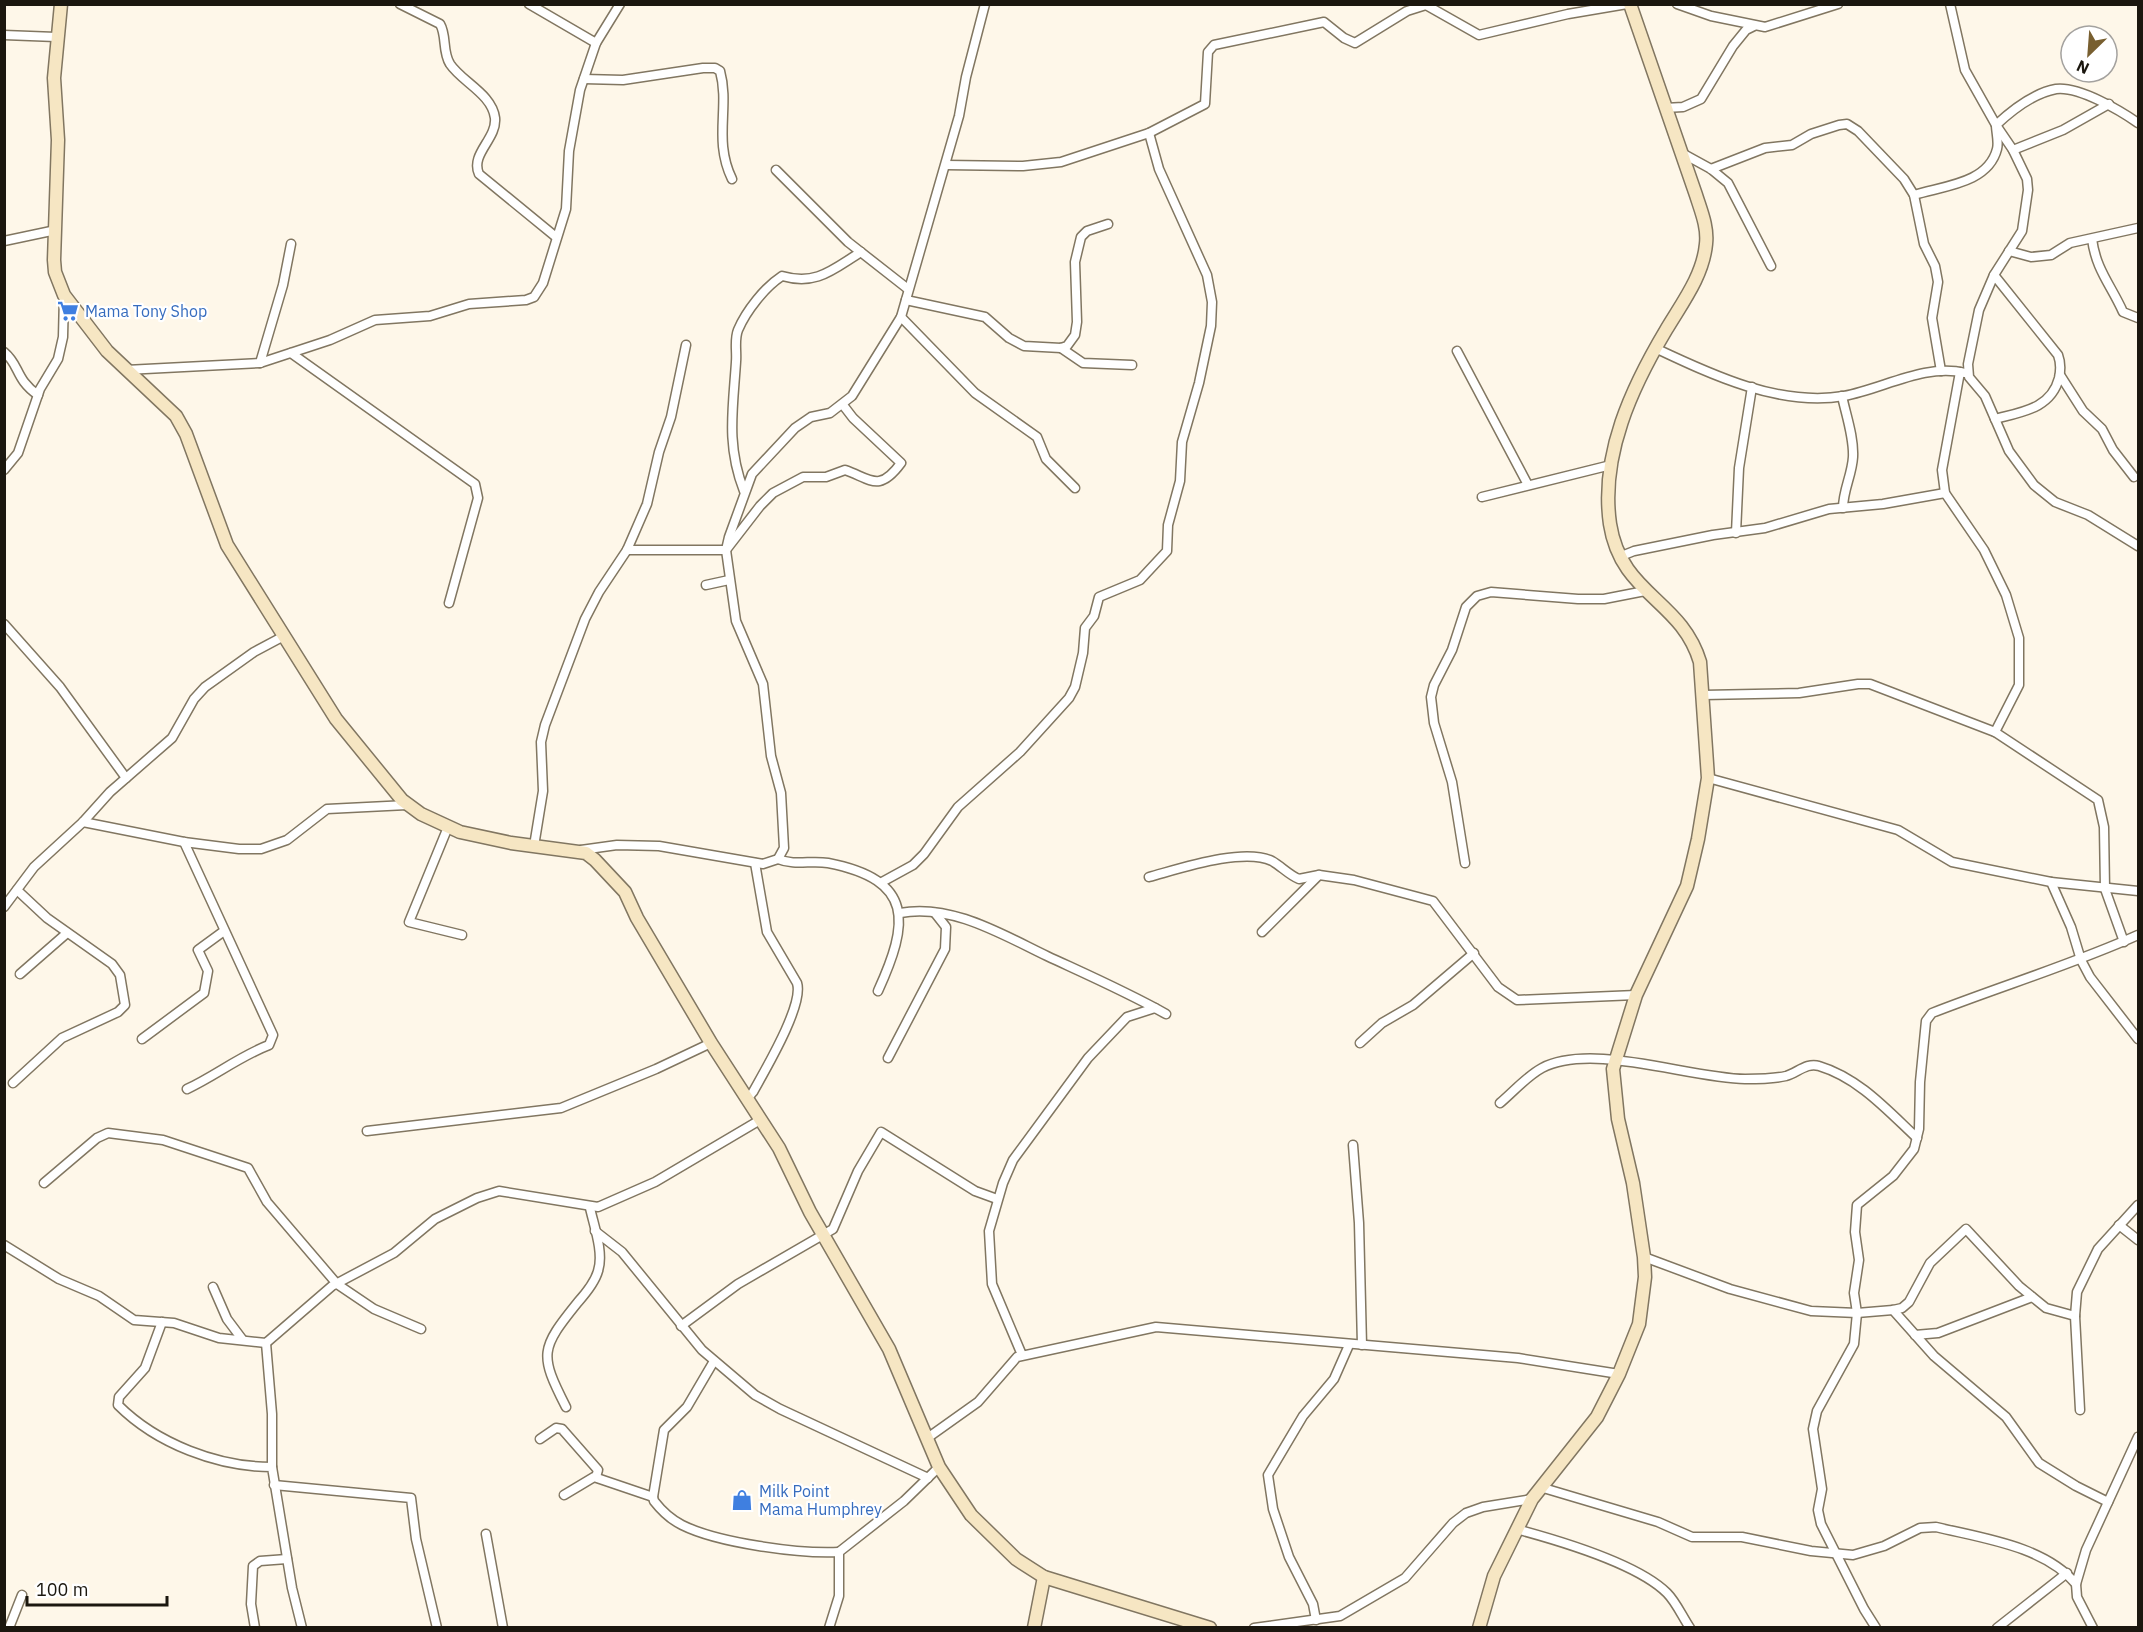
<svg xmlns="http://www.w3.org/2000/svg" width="2143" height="1632" viewBox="0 0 2143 1632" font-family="'IBM Plex Sans',sans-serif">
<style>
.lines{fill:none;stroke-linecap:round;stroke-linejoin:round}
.street-casing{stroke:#817661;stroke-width:11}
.secondary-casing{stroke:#817661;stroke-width:15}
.street{stroke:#fff;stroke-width:8}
.secondary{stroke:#f6e6c3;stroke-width:12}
.labels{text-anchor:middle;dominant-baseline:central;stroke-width:4.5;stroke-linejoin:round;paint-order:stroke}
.shop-label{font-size:16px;fill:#366cbe;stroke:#fff;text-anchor:start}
</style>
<rect width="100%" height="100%" fill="#fef7e9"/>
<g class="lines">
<defs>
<g id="street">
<path d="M400 4 440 24C447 36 442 51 450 64 462 82 492 94 495 118 497 139 470 154 479 174L556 237"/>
<path d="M529 4 596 43"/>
<path d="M1677 4 1711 16 1765 27 1838 4"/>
<path d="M1950 4 1965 70 1996 125 2013 150 2027 179 2028 190 2022 231 1994 275 1979 310 1968 364 1969 377 1985 396 2009 451 2034 485 2055 502 2088 515 2138 546"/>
<path d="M4 35 56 37"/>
<path d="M584 79 623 80 703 68H715L720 71C730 107 713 140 732 179"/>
<path d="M1665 108 1683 107 1701 99 1733 46 1746 30 1754 26"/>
<path d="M2013 150 2063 130 2109 104"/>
<path d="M1680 152 1711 169 1728 183 1771 266"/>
<path d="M946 165 1023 166 1061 162 1149 133 1205 104 1208 52 1214 45 1324 22 1344 38 1355 43 1407 11 1426 5 1479 35 1568 14 1627 4"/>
<path d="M1711 169 1765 148 1792 145 1811 134 1839 125 1847 124 1858 131 1904 179 1914 195 1924 244 1935 266 1938 282 1932 318 1941 371"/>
<path d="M776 170 848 242 908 289"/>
<path d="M1914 195C1942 186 1988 184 1997 149 1999 142 1996 132 1996 125 2012 110 2034 93 2056 89 2079 86 2121 111 2138 123"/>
<path d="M2092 239C2096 270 2111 285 2123 312L2138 318"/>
<path d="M4 241 56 230"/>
<path d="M2009 251 2031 257 2051 255 2070 243 2138 228"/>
<path d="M1994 275 2058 355C2061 363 2061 369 2059 378 2051 409 2021 412 1995 419"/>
<path d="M906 300 985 317 1009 338 1024 346 1061 348 1067 346 1075 335 1077 322 1075 262 1081 237 1087 231 1108 224"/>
<path d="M901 317 975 393 1037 437 1046 459 1075 488"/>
<path d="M1061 348 1083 363 1132 365"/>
<path d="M1655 348C1712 375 1780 407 1844 396 1883 389 1925 363 1965 373"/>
<path d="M1457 351 1528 485"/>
<path d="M4 352C20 365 15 379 38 395"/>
<path d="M291 353 475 484 478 498 449 603"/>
<path d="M260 363 283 285 291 244"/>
<path d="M126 370 260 363 330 340 375 320 430 316 469 304 526 300 534 297 543 283 566 209 569 151 580 90 596 43 620 4"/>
<path d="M1960 372 1942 470 1945 493 1984 550 2006 595 2019 638V685L1995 732"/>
<path d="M2060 375 2083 411 2102 429 2113 450 2134 477"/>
<path d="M1842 396C1846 415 1854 437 1853 457 1852 475 1843 490 1843 508"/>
<path d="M4 470 18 453 40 389 58 359 63 337 64 296"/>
<path d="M744 491C726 445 733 409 736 362 737 351 734 340 738 330 746 311 765 287 782 276 817 286 833 269 861 252"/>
<path d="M1482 497 1611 465"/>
<path d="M1736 533 1739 468 1752 387"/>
<path d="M627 550H726L760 506 773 493 803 477H826L845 470C871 479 879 493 901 463L853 418 843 405"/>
<path d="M1619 557 1634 551 1713 535 1765 528 1829 509 1883 504 1945 493"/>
<path d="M706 585 729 580"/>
<path d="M4 624 60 687 126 778"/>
<path d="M1703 695 1799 693 1858 684H1870L1995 732 2098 800 2104 827 2105 889 2124 942"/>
<path d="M1708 778 1898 830 1952 862 2051 882 2071 927 2081 960 2090 977 2138 1039"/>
<path d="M83 822 184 842 239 849H261L287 840 327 809 407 805"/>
<path d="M448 827 409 922 462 935"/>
<path d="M184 842 273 1035 269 1045C240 1056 215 1076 187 1089"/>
<path d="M534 846 543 791 541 742 545 725 585 619 599 592 627 550 647 504 659 452 671 417 686 345"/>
<path d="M581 850 617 845 659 846 763 864 778 859 784 848 781 793 771 756 763 684 736 621 726 550 729 537 752 474 795 428 811 417 830 413 852 396 901 317 959 116 966 77 985 4"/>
<path d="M778 859C795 866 811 860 828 863 915 880 909 923 878 991"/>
<path d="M1465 863 1452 782 1434 723 1431 697 1434 685 1452 650 1466 607 1477 596 1491 592 1578 599H1604L1645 591"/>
<path d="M1149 877C1179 869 1243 847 1272 861 1281 866 1289 875 1299 879L1319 875 1354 880 1433 901 1498 987 1517 1000 1636 995"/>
<path d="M882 882 913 865 924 854 958 807 1020 752 1069 698 1075 687 1083 653 1085 628 1094 616 1099 597 1140 580 1167 551 1168 525 1180 481 1182 442 1199 383 1211 326 1212 302 1207 275 1159 169 1149 133"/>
<path d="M2051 882 2138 891"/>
<path d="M4 907 34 867 83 822 110 792 172 738 194 699 205 687 254 652 284 636"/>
<path d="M900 913C951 903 1003 935 1047 956 1088 975 1127 992 1166 1014"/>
<path d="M1262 932 1319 875"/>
<path d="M20 974 67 933"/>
<path d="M142 1039 204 993 208 971 198 950 224 931"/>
<path d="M1360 1043 1382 1023 1413 1005 1474 953"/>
<path d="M888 1058 945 949 946 927 935 913"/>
<path d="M13 1083 62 1038 118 1012 125 1005 120 975 112 964 47 918 17 890"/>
<path d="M747 1099 753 1092C765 1070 804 1005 797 983L767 932 755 863"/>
<path d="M1500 1103C1513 1092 1527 1076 1542 1068 1592 1042 1688 1078 1745 1079 1758 1079 1773 1079 1786 1076 1797 1073 1807 1062 1819 1066 1859 1078 1888 1111 1917 1138"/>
<path d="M367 1131 561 1108 656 1069 711 1043"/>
<path d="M1353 1145 1359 1223 1362 1345"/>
<path d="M44 1183 97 1138 108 1133 163 1140 248 1168 267 1202 337 1284 374 1309 421 1329"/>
<path d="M2119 1225 2138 1240"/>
<path d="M595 1231 622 1252 702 1350 755 1395 780 1409 928 1478"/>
<path d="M4 1245 59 1279 99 1296 134 1320 174 1323 219 1338 266 1343 332 1286 394 1253 435 1219 477 1198 499 1191 598 1207 655 1182 760 1120"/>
<path d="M1644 1257 1730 1289 1811 1311 1857 1313 1893 1310 1902 1308 1909 1302 1930 1263 1966 1229 2019 1286 2046 1308 2075 1316"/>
<path d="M213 1287 227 1319 242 1339"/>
<path d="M1893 1310 1934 1356 2006 1417 2039 1463 2076 1486 2108 1502"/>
<path d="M162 1322 145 1368 119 1397 118 1405C157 1444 218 1467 272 1467L292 1588 302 1628"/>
<path d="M681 1326 738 1284 833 1229 858 1171 881 1132 975 1191 997 1199"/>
<path d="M1915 1335 1938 1333 2032 1297"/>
<path d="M266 1343 272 1414V1467"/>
<path d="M1022 1355 992 1284 989 1231 1003 1183 1013 1160 1088 1058 1127 1017 1155 1008"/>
<path d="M714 1361 687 1407 664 1430 653 1497 654 1501C661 1510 672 1520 682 1525 718 1543 799 1554 839 1552"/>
<path d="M566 1407C539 1354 540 1349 578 1302 586 1293 595 1282 598 1271 604 1253 594 1226 590 1208"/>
<path d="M2080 1410 2075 1316 2077 1292 2098 1249 2138 1205"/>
<path d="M540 1439 556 1428 562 1429 598 1470 596 1477"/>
<path d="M926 1439 978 1402 1017 1357 1156 1327 1518 1358 1619 1374"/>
<path d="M274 1485 411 1498 416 1539 437 1628"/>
<path d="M1540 1487 1658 1522 1692 1537H1742L1811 1551 1853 1555 1884 1546 1920 1528 1936 1527C1981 1538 2045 1546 2076 1584"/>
<path d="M564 1495 594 1477 653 1497"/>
<path d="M1516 1529C1557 1540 1637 1563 1667 1593 1676 1602 1682 1616 1690 1628"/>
<path d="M486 1534 503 1628"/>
<path d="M1316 1620 1313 1604 1289 1557 1273 1509 1268 1475 1303 1416 1334 1379 1349 1345"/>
<path d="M9 1628 22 1595"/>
<path d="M255 1628 251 1604 253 1566 260 1561 287 1559"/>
<path d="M829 1628 839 1596V1552L904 1501 939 1467"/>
<path d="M1254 1628 1340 1616 1405 1578 1453 1523 1466 1513 1483 1507 1532 1499"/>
<path d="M1876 1628 1864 1609 1821 1524 1818 1510 1822 1489 1813 1429 1817 1411 1854 1344 1857 1313 1854 1293 1859 1260 1855 1232 1857 1205 1893 1176 1914 1149 1919 1129 1920 1082 1926 1021 1932 1013C2001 986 2071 965 2138 935"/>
<path d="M1997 1628 2067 1573"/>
<path d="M2093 1628 2077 1597 2076 1584 2086 1550 2138 1437"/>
</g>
<g id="secondary">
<path d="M61 4 54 78 58 140 54 260 55 272 64 295 107 351 176 416 186 434 227 545 336 719 402 800 421 814 460 832 511 843 586 853 595 860 625 892 637 918 711 1043 779 1148 810 1212 889 1349 939 1467 971 1515 1016 1559 1044 1577 1210 1628"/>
<path d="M1034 1628 1044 1577"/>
<path d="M1479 1628 1494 1576 1532 1499 1597 1417 1619 1374 1639 1324 1645 1277 1644 1257 1633 1183 1618 1119 1613 1069 1636 995 1687 886 1698 839 1708 778 1700 662C1681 599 1621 595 1610 524 1600 455 1632 387 1666 330 1682 303 1703 276 1706 244 1708 227 1701 211 1696 195L1630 4"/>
</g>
</defs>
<use href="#street" class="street-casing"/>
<use href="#secondary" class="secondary-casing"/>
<use href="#street" class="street"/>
<use href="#secondary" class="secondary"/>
</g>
<defs>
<symbol id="supermarket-bare" viewBox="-9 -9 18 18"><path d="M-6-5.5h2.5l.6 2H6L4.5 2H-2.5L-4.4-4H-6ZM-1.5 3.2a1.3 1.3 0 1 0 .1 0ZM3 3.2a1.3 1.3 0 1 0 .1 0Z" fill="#3f7fe0" stroke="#fff" stroke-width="2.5" paint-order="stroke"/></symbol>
<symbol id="shop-bare" viewBox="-9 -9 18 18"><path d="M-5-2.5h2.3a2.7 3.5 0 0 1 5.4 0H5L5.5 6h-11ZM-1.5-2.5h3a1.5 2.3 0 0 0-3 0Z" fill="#3f7fe0" stroke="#fff" stroke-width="2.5" paint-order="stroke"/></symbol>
</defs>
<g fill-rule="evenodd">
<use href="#supermarket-bare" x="53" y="296" width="30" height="30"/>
<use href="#shop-bare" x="727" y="1485" width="30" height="30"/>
</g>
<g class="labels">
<g class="shop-label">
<text x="85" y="311">Mama Tony Shop</text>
<text x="759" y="1491">Milk Point<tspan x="759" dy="18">Mama Humphrey</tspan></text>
</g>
</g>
<rect width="2143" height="1632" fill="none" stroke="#1b170f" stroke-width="12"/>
<g transform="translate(2089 54) rotate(205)"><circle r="28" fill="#ffffff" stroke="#a4a29f" stroke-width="1.5"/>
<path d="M0-4.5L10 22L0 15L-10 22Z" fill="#785f30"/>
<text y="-9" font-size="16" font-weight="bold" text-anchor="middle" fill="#1b170f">N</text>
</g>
<path d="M27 1596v9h140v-9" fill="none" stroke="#1b170f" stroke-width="3"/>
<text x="36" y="1596" font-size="18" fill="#1b170f" stroke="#ffffff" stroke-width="4.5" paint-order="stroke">100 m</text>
</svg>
